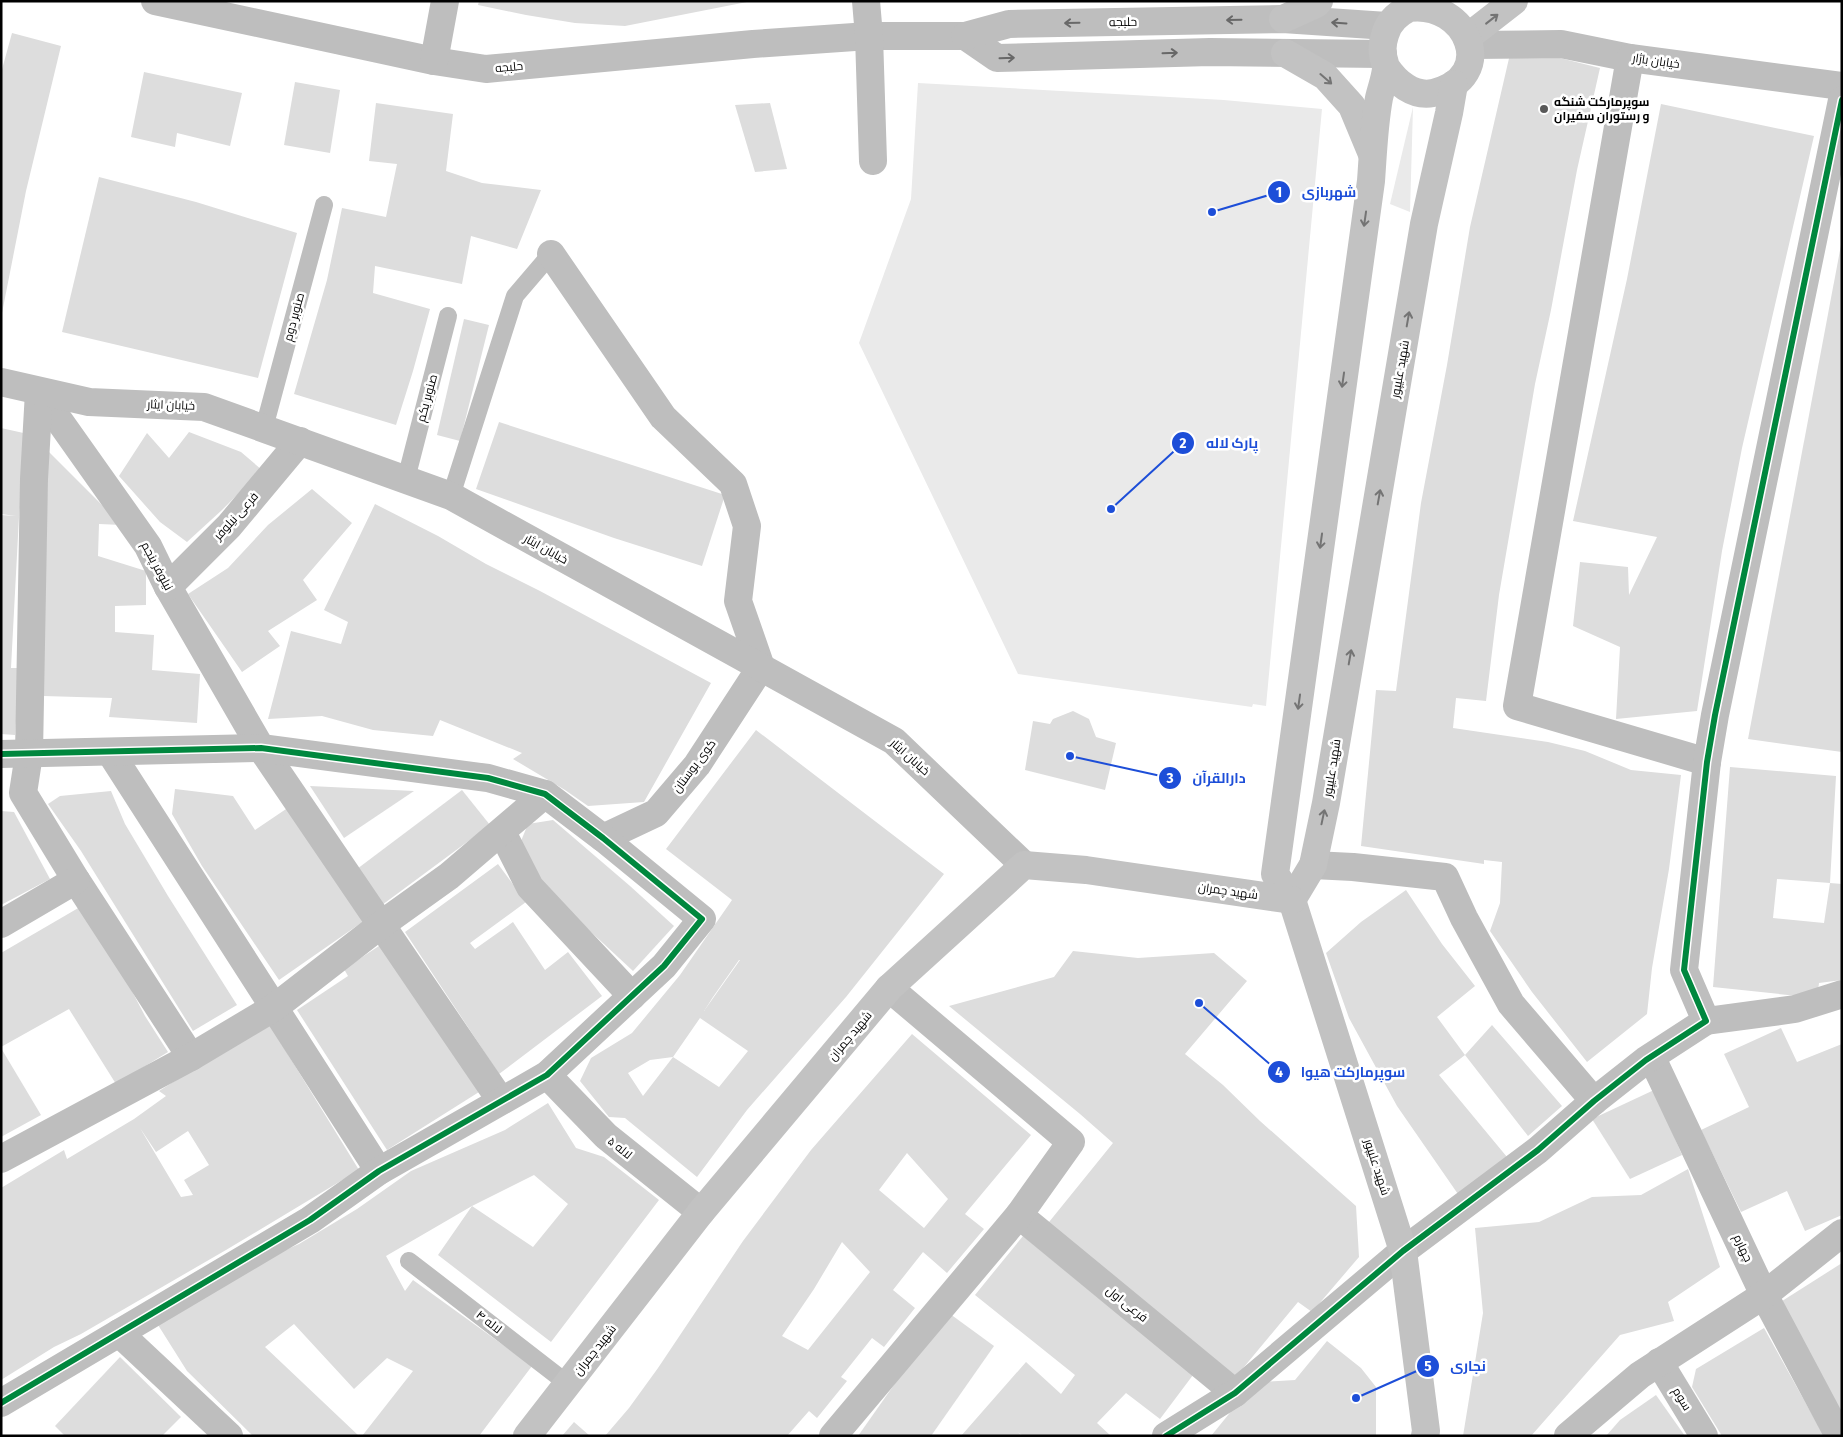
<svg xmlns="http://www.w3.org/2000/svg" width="1843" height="1437" viewBox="0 0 1843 1437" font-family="'Fira Sans Condensed',Cairo,sans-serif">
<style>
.green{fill:#eaeaea}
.building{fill:#ddd;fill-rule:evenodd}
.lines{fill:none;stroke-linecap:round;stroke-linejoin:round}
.service{stroke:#bebebe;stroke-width:18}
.minor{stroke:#bebebe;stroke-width:28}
.tertiary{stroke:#bebebe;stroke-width:28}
.secondary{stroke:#c2c2c2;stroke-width:28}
.cycleway-casing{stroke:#fff;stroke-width:9}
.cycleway{stroke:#00873e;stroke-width:6}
.oneway{stroke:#747474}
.oneway2{stroke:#686868}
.poi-dot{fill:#595959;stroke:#fff;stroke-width:2}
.labels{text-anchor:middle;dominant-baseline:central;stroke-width:5;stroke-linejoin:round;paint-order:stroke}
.street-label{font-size:12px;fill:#000;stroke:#fff}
.poi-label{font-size:12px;font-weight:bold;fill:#000;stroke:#fff;text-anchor:start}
.leader{fill:none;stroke:#1d4ed8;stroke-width:2}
.callout-dot{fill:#1d4ed8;stroke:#fff;stroke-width:2}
.mark-label{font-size:15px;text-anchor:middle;font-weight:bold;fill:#fff}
.callout-label{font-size:14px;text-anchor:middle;font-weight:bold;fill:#1d4ed8;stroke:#fff;stroke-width:5;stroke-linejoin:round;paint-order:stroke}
</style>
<rect width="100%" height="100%" fill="#fff"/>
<g class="green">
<path d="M918 83 1224 100 1322 109 1266 706 1253 704 1252 707 1018 674 859 343 911 199Z"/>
<path d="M1413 107 1410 212 1390 204Z"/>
</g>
<g class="building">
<path d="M479 1H747V2L625 26 575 23 526 15 478 5Z"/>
<path d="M12 33 61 46 26 191 2 313 1 73Z"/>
<path d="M1528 50 1600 68 1577 170 1551 310 1535 384 1499 595 1486 701 1456 698 1453 728 1548 742 1585 751 1631 770 1681 775 1669 869 1652 968 1647 1014 1587 1062 1532 992 1490 931 1500 903 1502 862 1484 860V864L1361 846 1376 690 1396 691 1421 503 1447 365 1470 227 1510 54Z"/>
<path d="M144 72 242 93 230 146 177 133 175 147 131 137Z"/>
<path d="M295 82 340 90 330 153 284 145Z"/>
<path d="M376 103 453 114 446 171 482 183 541 190 517 249 471 236 462 284 375 266 373 293 430 309 413 371 396 425 294 394 327 280 342 208 386 217 397 164 369 161Z"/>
<path d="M770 103 787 169 755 172 735 105Z"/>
<path d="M1661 104 1814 136 1742 448 1722 551 1697 711 1616 719 1620 647 1573 626 1580 562 1628 567 1629 595 1657 537 1573 521 1627 279Z"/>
<path d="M99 177 196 202 297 233 258 378 62 332Z"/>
<path d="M1841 245H1842V752L1748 739Z"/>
<path d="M464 319 489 325 460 441 437 435Z"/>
<path d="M499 422 725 495 702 566 614 538 476 489Z"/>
<path d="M1 428 28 434 19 517 11 668H20L15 735 1 734V515L16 516 1 514Z"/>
<path d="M189 432 241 452 262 470 222 510 187 542 160 522 119 476 147 433 169 458Z"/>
<path d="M48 451 122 525 99 524 98 556 146 571V605L115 606V632L154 635 152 670 200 674 197 723 109 717 112 698 43 696Z"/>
<path d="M312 489 352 523 303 580 317 600 268 631 280 646 242 672 188 594 228 568 268 525Z"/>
<path d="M375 504 438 536 486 564 540 591 711 683 644 802 588 806 565 790 513 759 522 753 440 720 433 736 373 730 322 716 268 719 291 631 341 644 348 622 324 610Z"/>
<path d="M1073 711 1089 719 1096 737 1116 743 1105 790 1025 770 1033 721 1050 724 1053 719Z"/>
<path d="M756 730 944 874 846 997 747 1110 697 1177 625 1118 609 1117 580 1081 591 1058 632 1033 680 975 732 900 666 849ZM739 960H740L704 1011 713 997ZM700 1018 748 1051 719 1087 673 1057ZM673 1057 643 1096 628 1073 650 1060Z"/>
<path d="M1730 767 1836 776 1830 883 1777 879 1773 918 1824 923 1830 883 1842 884V980L1819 983 1817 998 1713 987Z"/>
<path d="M310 786 414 791 344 838Z"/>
<path d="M175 789 233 796 255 830 292 805 371 916 279 980 202 866 172 814Z"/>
<path d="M462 790 490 825 382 905 357 869Z"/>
<path d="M111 791 125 824 168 896 237 1005 193 1031 81 851 48 804 60 796Z"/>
<path d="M1 811 14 812 50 879 1 905Z"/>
<path d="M553 820 630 886 674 926 633 971 547 891 521 841 528 824Z"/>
<path d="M498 864 526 902 470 943 475 949 513 922 545 970 568 952 602 996 499 1074 405 932Z"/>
<path d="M1406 890 1442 944 1475 986 1437 1017 1465 1055 1492 1025 1562 1106 1528 1136 1465 1055 1439 1075 1507 1157 1460 1197 1397 1106 1349 1018 1326 953 1361 922Z"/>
<path d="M80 907 124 976 145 1016 168 1052 116 1084 69 1009 1 1047V953Z"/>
<path d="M382 944 479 1092 387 1150 297 1010 348 976 344 969Z"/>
<path d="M1073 951 1138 958 1214 953 1247 981 1185 1054 1223 1085 1260 1121 1356 1206 1359 1257 1312 1312 1298 1302 1234 1379 1045 1227 1113 1143 1080 1114 949 1006 1054 977Z"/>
<path d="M268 1022 359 1170 226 1250 81 1334 54 1347 1 1380V1188L64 1150 67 1159 134 1119 166 1096 159 1091ZM140 1128 156 1152 188 1131 209 1165 184 1180 193 1195 181 1197Z"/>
<path d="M1781 1028 1797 1062 1842 1044V1215L1805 1231 1787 1191 1741 1212 1701 1130 1749 1107 1724 1054Z"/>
<path d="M912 1034 1031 1135 965 1214 984 1229 947 1273 923 1252 893 1290 915 1308 884 1347 872 1338 841 1377 847 1381 817 1418 809 1411 787 1436H605L629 1408 658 1368 743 1241 811 1150ZM907 1153 948 1199 924 1228 879 1190ZM842 1242 870 1272 808 1350 782 1336 814 1289Z"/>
<path d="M1 1048 41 1115 1 1137Z"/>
<path d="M1654 1090 1682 1155 1630 1179 1592 1119Z"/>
<path d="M548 1103 576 1148 604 1157 659 1200 551 1342 438 1255 472 1206 386 1256 405 1291 413 1280 532 1366 479 1436H362L413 1371 387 1358 354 1389 294 1324 265 1347 359 1436H253L187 1371 153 1317 204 1286 299 1244 357 1209 411 1171 505 1130ZM534 1175 568 1204 533 1247 472 1206Z"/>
<path d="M1688 1169 1720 1267 1668 1302 1674 1321 1620 1335 1531 1436H1463L1483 1313 1475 1228 1539 1222 1592 1197 1641 1195Z"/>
<path d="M1023 1236 1193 1375 1160 1419 1126 1393 1097 1423 1111 1436H1023L1018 1432 1022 1436H961L1026 1362 1061 1394 1075 1375 975 1295Z"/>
<path d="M1842 1263V1418L1779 1303Z"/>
<path d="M946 1311 994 1346 931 1436H858Z"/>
<path d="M1764 1328 1824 1436H1722L1692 1387 1696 1369Z"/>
<path d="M1327 1341 1361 1368 1376 1387V1436H1211L1237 1404 1261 1382 1295 1380Z"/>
<path d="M120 1357 181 1417 162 1436H65L55 1426Z"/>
<path d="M1656 1395 1685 1436H1606L1620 1420Z"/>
<path d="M574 1422 590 1436H562Z"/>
</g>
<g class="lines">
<g class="service">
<path d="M264 428 324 205"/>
<path d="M406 479 448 316"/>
<path d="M451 496 515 296 551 254"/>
<path d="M409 1261 568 1384"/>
</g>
<g class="minor">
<path d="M155 1 434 61 486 69 753 44 869 36H965L997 58 1210 52 1383 54"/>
<path d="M866 1 869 36 873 161"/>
<path d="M965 36 1009 24 1283 19 1387 26"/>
<path d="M1471 45 1561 44 1630 58 1842 86"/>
<path d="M1630 58 1517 706 1707 762"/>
<path d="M434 61 445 1"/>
<path d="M551 254 663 417 733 484 747 526 738 601 761 667 697 765 656 813 603 838"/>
<path d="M39 392 148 546 168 587 261 748 501 1101"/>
<path d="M39 392 34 479 29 754 23 793 76 880 191 1057"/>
<path d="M168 587 229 526 300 441"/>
<path d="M110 752 379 1171"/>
<path d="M1 754 261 748 488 778 545 794 603 838 702 919 664 966 547 1075 379 1171 310 1220 1 1403"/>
<path d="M502 832 530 887 632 996"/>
<path d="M1313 865 1353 867 1445 877 1464 918 1511 1004 1594 1101"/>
<path d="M1 924 76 880"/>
<path d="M1706 1021 1795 1009 1842 994"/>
<path d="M1652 1058 1764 1295 1839 1436"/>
<path d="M547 1075 606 1136 701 1212"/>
<path d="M1 1159 191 1057 275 1007 382 924 449 876 545 794"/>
<path d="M1019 1215 1235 1393"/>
<path d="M119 1333 229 1436"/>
<path d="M1659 1362 1704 1436"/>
<path d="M833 1436 1019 1215 1071 1142 889 988"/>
<path d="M1166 1436 1235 1393 1403 1251 1538 1150 1594 1101 1646 1060 1706 1021 1684 970 1707 762 1715 715 1842 100"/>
<path d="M1568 1436 1640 1375 1764 1295 1842 1233"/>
</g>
<path class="tertiary" d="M1 382 89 402 204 407 451 496 894 741 1024 865"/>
<g class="secondary">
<path d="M1283 19 1316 4 1319 1"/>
<path d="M1469 36 1514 1"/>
<path d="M1285 53 1325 76 1352 106 1372 154"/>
<path d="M1386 67C1396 82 1413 97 1433 93 1500 77 1467 0 1409 8 1397 14 1388 23 1385 35 1383 41 1382 48 1383 54 1383 59 1386 64 1386 69 1385 79 1381 89 1379 98 1374 125 1373 154 1371 181L1275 874 1292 900 1403 1251 1426 1431 1425 1436"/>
<path d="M1292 900 1313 865 1326 803 1424 224 1449 113 1454 84"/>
<path d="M527 1436 701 1212 889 988 1024 865 1086 870 1292 900"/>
</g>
<defs>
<g id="cycleway">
<path d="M1 754 261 748 488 778 545 794 603 838 702 919 664 966 547 1075 379 1171 310 1220 1 1403"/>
<path d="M1166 1436 1235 1393 1403 1251 1538 1150 1594 1101 1646 1060 1706 1021 1684 970 1707 762 1715 715 1842 100"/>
</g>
</defs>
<use href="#cycleway" class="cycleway-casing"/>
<use href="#cycleway" class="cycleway"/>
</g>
<defs><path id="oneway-shaft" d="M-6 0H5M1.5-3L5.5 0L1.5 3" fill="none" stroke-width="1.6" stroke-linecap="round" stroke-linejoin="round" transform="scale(1.25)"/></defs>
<g class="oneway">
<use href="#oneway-shaft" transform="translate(1492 19) rotate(-38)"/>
<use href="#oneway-shaft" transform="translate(1326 79) rotate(41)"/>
<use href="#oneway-shaft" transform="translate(1365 219) rotate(98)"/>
<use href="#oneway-shaft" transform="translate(1408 319) rotate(-80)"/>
<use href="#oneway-shaft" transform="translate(1343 380) rotate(98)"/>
<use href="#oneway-shaft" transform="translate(1379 497) rotate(-80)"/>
<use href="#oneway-shaft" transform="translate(1321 541) rotate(98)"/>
<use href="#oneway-shaft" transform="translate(1350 657) rotate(-80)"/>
<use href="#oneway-shaft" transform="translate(1299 702) rotate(98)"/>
<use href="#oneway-shaft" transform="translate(1323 817) rotate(-78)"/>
</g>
<g class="oneway2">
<use href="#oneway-shaft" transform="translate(1234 20) rotate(179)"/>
<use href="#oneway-shaft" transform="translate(1072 23) rotate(179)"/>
<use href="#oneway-shaft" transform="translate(1339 23) rotate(-176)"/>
<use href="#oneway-shaft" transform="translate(1170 53) rotate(-2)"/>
<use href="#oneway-shaft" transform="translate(1007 58) rotate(-2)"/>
</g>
<circle class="poi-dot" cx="1544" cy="109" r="5"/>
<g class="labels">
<g class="street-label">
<text transform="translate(1123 22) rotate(-1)">حلبجه</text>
<text transform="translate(1656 61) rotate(8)">خیابان باژار</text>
<text transform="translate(509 67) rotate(-5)">حلبجه</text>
<text transform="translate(294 317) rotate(-75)">صنوبر دوم</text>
<text transform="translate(1400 369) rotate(-80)">شهید علیپور</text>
<text transform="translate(427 398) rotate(-75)">صنوبر یکم</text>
<text transform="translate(171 405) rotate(2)">خیابان ایثار</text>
<text transform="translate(236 516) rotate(-48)">فرعی نیلوفر</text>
<text transform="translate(546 549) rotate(29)">خیابان ایثار</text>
<text transform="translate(157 566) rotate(62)">نیلوفر پنجم</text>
<text transform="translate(910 757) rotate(42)">خیابان ایثار</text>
<text transform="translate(694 766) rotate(-53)">کوی بوستان</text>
<text transform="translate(1332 768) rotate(-81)">شهید علیپور</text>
<text transform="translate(1228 891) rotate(8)">شهید چمران</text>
<text transform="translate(850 1036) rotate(-50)">شهید چمران</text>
<text transform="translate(620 1148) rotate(39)">لاله ۵</text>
<text transform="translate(1377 1167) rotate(72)">شهید علیپور</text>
<text transform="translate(1743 1248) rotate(65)">چهارم</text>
<text transform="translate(1127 1304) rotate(39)">فرعی اول</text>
<text transform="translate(489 1322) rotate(38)">لاله ۴</text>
<text transform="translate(595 1350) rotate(-52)">شهید چمران</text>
<text transform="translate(1682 1399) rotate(59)">سوم</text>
</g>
<g class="poi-label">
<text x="1554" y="102">سوپرمارکت شنگه<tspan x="1554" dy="14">و رستوران سفیران</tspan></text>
</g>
</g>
<path class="leader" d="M1212 212L1279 192M1111 509L1183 443M1070 756L1170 778M1199 1003L1279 1072M1356 1398L1428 1366"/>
<g class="callout-dot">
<circle cx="1212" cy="212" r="5"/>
<circle cx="1111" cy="509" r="5"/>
<circle cx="1070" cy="756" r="5"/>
<circle cx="1199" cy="1003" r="5"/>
<circle cx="1356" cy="1398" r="5"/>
<circle cx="1279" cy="192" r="12"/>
<circle cx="1183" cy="443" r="12"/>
<circle cx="1170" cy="778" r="12"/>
<circle cx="1279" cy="1072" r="12"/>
<circle cx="1428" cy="1366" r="12"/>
</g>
<g class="mark-label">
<text x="1279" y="197">1</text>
<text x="1183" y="448">2</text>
<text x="1170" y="783">3</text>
<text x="1279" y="1077">4</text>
<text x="1428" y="1371">5</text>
</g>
<g class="callout-label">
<text x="1329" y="197">شهربازی</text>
<text x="1232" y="448">پارک لاله</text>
<text x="1219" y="783">دارالقرآن</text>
<text x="1353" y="1077">سوپرمارکت هیوا</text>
<text x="1468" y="1371">نجاری</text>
</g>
<rect width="1843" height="1437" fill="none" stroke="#000000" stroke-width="5"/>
</svg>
